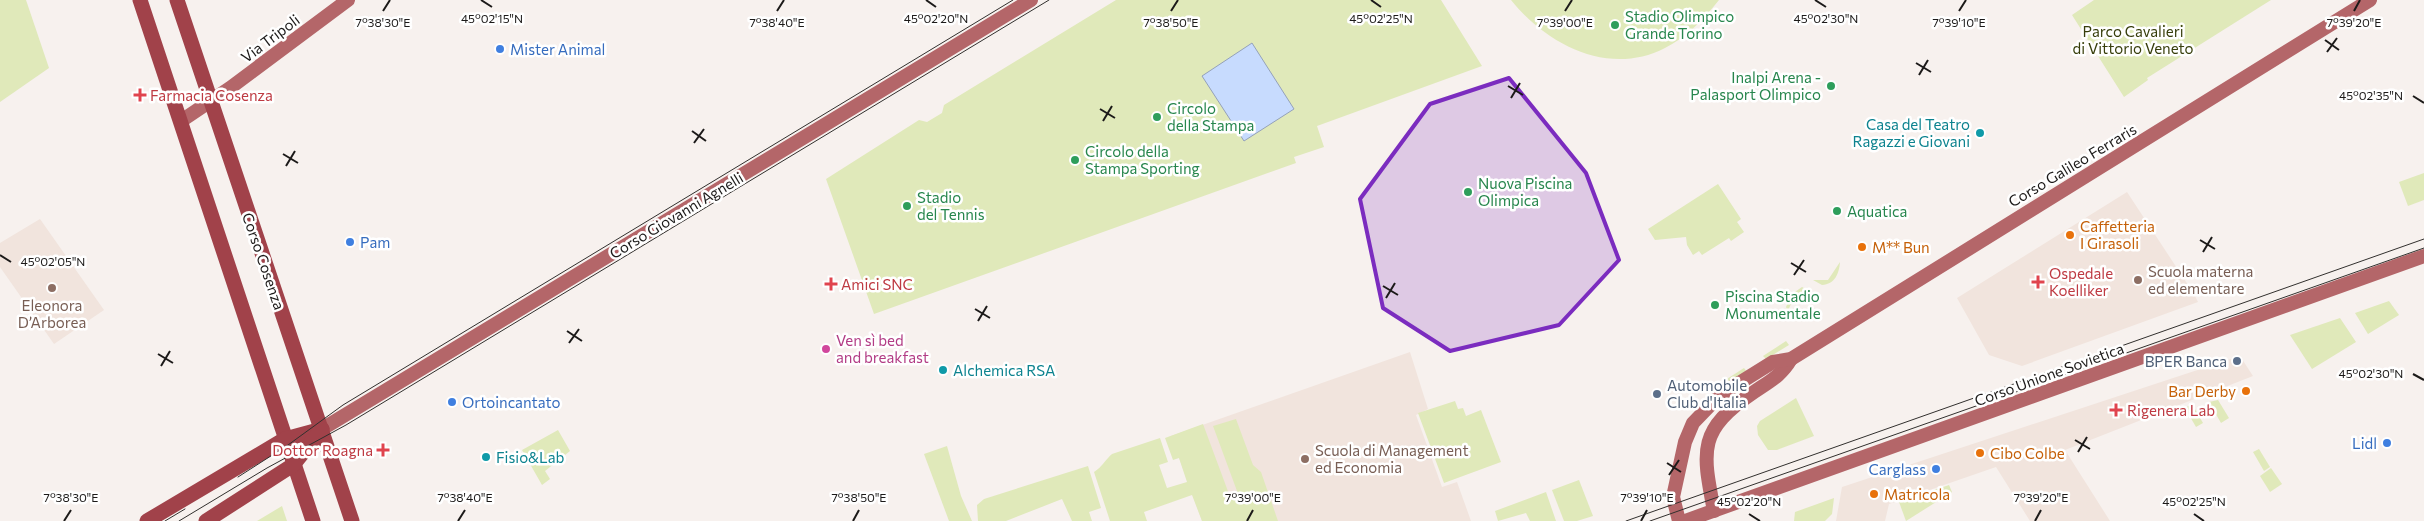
<svg xmlns="http://www.w3.org/2000/svg" width="2424" height="521" viewBox="0 0 2424 521" font-family="Commissioner,sans-serif">
<style>
.built{fill:#f1e4dd}
.green{fill:#e0e9ba}
.water{fill:#c7dbfe;stroke:#94a1b9}
.lines{fill:none;stroke-linecap:round;stroke-linejoin:round}
.secondary{stroke:#b46669;stroke-width:14}
.primary{stroke:#a1424a;stroke-width:15}
.tram{stroke:#32302e;stroke-width:1}
.marked{fill:#7b2cbf;fill-opacity:0.2;stroke:#7b2cbf;stroke-width:4;stroke-linejoin:round}
.ticks{fill:none;stroke:#1c1a19;stroke-width:2}
.leisure-dot{fill:#2e9e5b;stroke:#fff;stroke-width:2}
.shop-dot{fill:#3f7fe0;stroke:#fff;stroke-width:2}
.health-dot{fill:#e0444e;stroke:#fff;stroke-width:2}
.culture-dot{fill:#0f9aa8;stroke:#fff;stroke-width:2}
.food-dot{fill:#e8710a;stroke:#fff;stroke-width:2}
.education-dot{fill:#8d6e63;stroke:#fff;stroke-width:2}
.hotel-dot{fill:#d1479c;stroke:#fff;stroke-width:2}
.service-dot{fill:#5c6f8a;stroke:#fff;stroke-width:2}
.labels{text-anchor:middle;dominant-baseline:central;stroke-width:5;stroke-linejoin:round;paint-order:stroke}
.leisure-label{font-size:15px;fill:#27864d;stroke:#fff;text-anchor:start}
.park-label{font-size:15px;fill:#373e0b;stroke:#fff}
.street-label{font-size:15px;fill:#1c1a19;stroke:#fff}
.shop-label{font-size:15px;fill:#366cbe;stroke:#fff;text-anchor:start}
.health-label{font-size:15px;fill:#be3a42;stroke:#fff;text-anchor:start}
.culture-label{font-size:15px;fill:#0d838f;stroke:#fff;text-anchor:start}
.food-label{font-size:15px;fill:#c56008;stroke:#fff;text-anchor:start}
.education-label{font-size:15px;fill:#785e54;stroke:#fff;text-anchor:start}
.hotel-label{font-size:15px;fill:#b23c85;stroke:#fff;text-anchor:start}
.service-label{font-size:15px;fill:#4e5e75;stroke:#fff;text-anchor:end}
.ticks-label{font-size:12px;text-anchor:middle;fill:#1c1a19;stroke:#fff;stroke-width:5;stroke-linejoin:round;paint-order:stroke}
</style>
<rect width="100%" height="100%" fill="#f7f1ee"/>
<g class="built">
<path d="M2127 192 2194 294 2198 302 2022 366 1989 355 1957 298Z"/>
<path d="M40 219 104 310 54 344 0 267V243Z"/>
<path d="M1410 352 1428 409 1416 415 1442 487 1457 482 1471 521H1202L1171 436Z"/>
<path d="M2240 356 2253 376 2065 450 2110 521H2030L1996 467 1889 504 1885 521H1836L1842 487Z"/>
</g>
<g class="green">
<path d="M0 0H26L49 68 0 102Z"/>
<path d="M1116 0H1441L1482 66 1317 126 1324 147 1294 157 1296 163 874 314 826 179 919 120 927 122 942 113 944 105Z"/>
<path d="M1511 0H1719C1704 19 1687 37 1665 48 1609 77 1547 45 1511 0Z"/>
<path d="M2094 0H2271L2147 78 2148 80 2124 97 2072 15Z"/>
<path d="M2424 173V200L2408 206 2399 182Z"/>
<path d="M1718 184 1741 219 1737 222 1744 232 1731 241 1729 238 1702 255 1699 251 1693 255 1687 245 1686 237 1655 240 1648 229Z"/>
<path d="M1840 262C1839 274 1835 284 1822 285L1813 280H1828Z"/>
<path d="M1802 287 1816 295C1800 290 1793 297 1788 311L1786 307 1792 294Z"/>
<path d="M2389 301 2399 315 2368 334 2355 313Z"/>
<path d="M2340 318 2356 342 2312 369 2290 335Z"/>
<path d="M1786 341 1789 345 1766 359 1763 356Z"/>
<path d="M1744 368 1747 372 1721 388 1719 384Z"/>
<path d="M1796 398 1814 436 1777 450H1768L1758 435 1757 426 1760 421Z"/>
<path d="M2218 400 2229 418 2221 423 2209 402Z"/>
<path d="M1455 401 1458 409 1463 408 1466 416 1481 410 1501 462 1444 483 1418 413Z"/>
<path d="M2192 404 2203 423 2196 427 2185 408Z"/>
<path d="M1236 419 1253 465 1261 472 1278 521H1202L1192 495 1144 512 1147 521H1110L1094 472C1102 467 1105 460 1112 454L1160 438 1168 462 1159 465 1167 488 1187 482 1179 458 1173 460 1165 438 1203 424 1229 494 1237 491 1213 426Z"/>
<path d="M558 430 570 451 545 471 550 479 542 485 522 450Z"/>
<path d="M947 446 961 496 972 521H949L924 454Z"/>
<path d="M2259 449 2270 467 2264 471 2253 452Z"/>
<path d="M1088 466 1101 508 1089 512 1092 521H1072L1062 499 1006 521H978L977 505 984 499Z"/>
<path d="M2271 468 2282 484 2270 492 2260 476Z"/>
<path d="M1579 480 1593 516 1577 521H1564L1552 490Z"/>
<path d="M1949 485 1952 492 1906 521 1899 502Z"/>
<path d="M1546 492 1556 521H1530L1526 513 1498 521 1495 511Z"/>
<path d="M1834 498 1832 514 1825 521H1794L1795 512Z"/>
<path d="M282 506 287 521H257Z"/>
</g>
<path class="water" d="M1252 43 1294 109 1244 141 1202 76Z"/>
<g class="lines">
<g class="secondary">
<path d="M181 121 230 88 348 0"/>
<path d="M322 429 1031 0"/>
<path d="M1714 511C1702 449 1698 430 1754 392 1770 381 1781 376 1791 359"/>
<path d="M1679 521 1673 497 1685 442 1693 423 1720 395 1773 362 1791 359 2370 0"/>
<path d="M1685 521 2424 256"/>
</g>
<g class="primary">
<path d="M140 0 313 521"/>
<path d="M177 0 352 521"/>
<path d="M147 521 285 439 322 429"/>
<path d="M206 521 293 465 322 429"/>
</g>
<g class="tram">
<path d="M238 477 288 445 343 405 1013 0"/>
<path d="M165 521 185 509"/>
<path d="M179 521 267 468 346 425 1049 0"/>
<path d="M1626 521 2424 239"/>
<path d="M1650 521 2424 248"/>
</g>
</g>
<path class="marked" d="M1509 78 1586 173 1619 260 1559 325 1450 351 1383 308 1360 199 1430 104Z"/>
<path class="ticks" d="M481 0 492 7M926 0 936 7M1371 0 1381 7M1815 0 1826 7M383 11 390 0M777 11 784 0M1171 11 1178 0M1565 11 1572 0M1959 11 1966 0M2354 11 2360 0M2325 40 2339 50M2327 52 2337 38M1916 63 1931 72M1919 75 1928 60M1508 86 1523 95M2413 96 2424 103M1511 98 1520 83M1100 109 1115 118M1103 121 1112 106M692 131 706 141M694 143 704 129M283 154 298 163M286 166 295 151M2200 240 2215 249M2203 252 2212 237M0 255 11 262M1791 263 1806 272M1794 275 1804 260M1383 286 1398 295M1386 298 1395 283M975 309 990 318M978 321 987 306M567 331 582 341M569 343 579 329M158 354 173 363M161 366 170 351M2413 374 2424 380M2075 440 2090 449M2078 452 2087 437M1667 463 1681 472M1669 475 1679 460M1749 514 1760 521M2194 514 2204 521M64 521 71 510M458 521 465 510M853 521 859 510M1247 521 1253 510M1641 521 1647 510M2035 521 2041 510"/>
<g class="leisure-dot">
<circle cx="1615" cy="25" r="5"/>
<circle cx="1831" cy="86" r="5"/>
<circle cx="1157" cy="117" r="5"/>
<circle cx="1075" cy="160" r="5"/>
<circle cx="1468" cy="192" r="5"/>
<circle cx="907" cy="206" r="5"/>
<circle cx="1837" cy="211" r="5"/>
<circle cx="1715" cy="305" r="5"/>
</g>
<g class="shop-dot">
<circle cx="500" cy="49" r="5"/>
<circle cx="350" cy="242" r="5"/>
<circle cx="452" cy="402" r="5"/>
<circle cx="2387" cy="443" r="5"/>
<circle cx="1936" cy="469" r="5"/>
</g>
<g class="health-dot">
<path d="M137.5 87.5h5v5h5v5h-5v5h-5v-5h-5v-5h5z"/>
<path d="M2035.5 274.5h5v5h5v5h-5v5h-5v-5h-5v-5h5z"/>
<path d="M828.5 276.5h5v5h5v5h-5v5h-5v-5h-5v-5h5z"/>
<path d="M2113.5 402.5h5v5h5v5h-5v5h-5v-5h-5v-5h5z"/>
<path d="M380.5 442.5h5v5h5v5h-5v5h-5v-5h-5v-5h5z"/>
</g>
<g class="culture-dot">
<circle cx="1980" cy="133" r="5"/>
<circle cx="943" cy="370" r="5"/>
<circle cx="486" cy="457" r="5"/>
</g>
<g class="food-dot">
<circle cx="2070" cy="235" r="5"/>
<circle cx="1862" cy="247" r="5"/>
<circle cx="2246" cy="391" r="5"/>
<circle cx="1980" cy="453" r="5"/>
<circle cx="1874" cy="494" r="5"/>
</g>
<g class="education-dot">
<circle cx="2138" cy="280" r="5"/>
<circle cx="52" cy="288" r="5"/>
<circle cx="1305" cy="459" r="5"/>
</g>
<circle class="hotel-dot" cx="826" cy="349" r="5"/>
<g class="service-dot">
<circle cx="2237" cy="361" r="5"/>
<circle cx="1657" cy="394" r="5"/>
</g>
<g class="labels">
<g class="leisure-label">
<text x="1625" y="16">Stadio Olimpico<tspan x="1625" dy="17">Grande Torino</tspan></text>
<text x="1821" y="77" text-anchor="end">Inalpi Arena -<tspan x="1821" dy="17">Palasport Olimpico</tspan></text>
<text x="1167" y="108">Circolo<tspan x="1167" dy="17">della Stampa</tspan></text>
<text x="1085" y="151">Circolo della<tspan x="1085" dy="17">Stampa Sporting</tspan></text>
<text x="1478" y="183">Nuova Piscina<tspan x="1478" dy="17">Olimpica</tspan></text>
<text x="917" y="197">Stadio<tspan x="917" dy="17">del Tennis</tspan></text>
<text x="1847" y="211">Aquatica</text>
<text x="1725" y="296">Piscina Stadio<tspan x="1725" dy="17">Monumentale</tspan></text>
</g>
<g class="park-label">
<text x="2133" y="31">Parco Cavalieri<tspan x="2133" dy="17">di Vittorio Veneto</tspan></text>
</g>
<g class="street-label">
<text transform="translate(270 38) rotate(-37)">Via Tripoli</text>
<text transform="translate(2072 165) rotate(-31)">Corso Galileo Ferraris</text>
<text transform="translate(676 215) rotate(-31)">Corso Giovanni Agnelli</text>
<text transform="translate(264 261) rotate(71)">Corso Cosenza</text>
<text transform="translate(2049 374) rotate(-20)">Corso Unione Sovietica</text>
</g>
<g class="shop-label">
<text x="510" y="49">Mister Animal</text>
<text x="360" y="242">Pam</text>
<text x="462" y="402">Ortoincantato</text>
<text x="2377" y="443" text-anchor="end">Lidl</text>
<text x="1926" y="469" text-anchor="end">Carglass</text>
</g>
<g class="health-label">
<text x="150" y="95">Farmacia Cosenza</text>
<text x="2049" y="273">Ospedale<tspan x="2049" dy="17">Koelliker</tspan></text>
<text x="841" y="284">Amici SNC</text>
<text x="2127" y="410">Rigenera Lab</text>
<text x="373" y="450" text-anchor="end">Dottor Roagna</text>
</g>
<g class="culture-label">
<text x="1970" y="124" text-anchor="end">Casa del Teatro<tspan x="1970" dy="17">Ragazzi e Giovani</tspan></text>
<text x="953" y="370">Alchemica RSA</text>
<text x="496" y="457">Fisio&amp;Lab</text>
</g>
<g class="food-label">
<text x="2080" y="226">Caffetteria<tspan x="2080" dy="17">I Girasoli</tspan></text>
<text x="1872" y="247">M** Bun</text>
<text x="2236" y="391" text-anchor="end">Bar Derby</text>
<text x="1990" y="453">Cibo Colbe</text>
<text x="1884" y="494">Matricola</text>
</g>
<g class="education-label">
<text x="2148" y="271">Scuola materna<tspan x="2148" dy="17">ed elementare</tspan></text>
<text x="52" y="305" text-anchor="middle">Eleonora<tspan x="52" dy="17">D’Arborea</tspan></text>
<text x="1315" y="450">Scuola di Management<tspan x="1315" dy="17">ed Economia</tspan></text>
</g>
<g class="hotel-label">
<text x="836" y="340">Ven sì bed<tspan x="836" dy="17">and breakfast</tspan></text>
</g>
<g class="service-label">
<text x="2227" y="361">BPER Banca</text>
<text x="1667" y="385" text-anchor="start">Automobile<tspan x="1667" dy="17">Club d'Italia</tspan></text>
</g>
</g>
<g class="ticks-label">
<text x="936" y="23">45°02'20"N</text>
<text x="492" y="23">45°02'15"N</text>
<text x="1381" y="23">45°02'25"N</text>
<text x="1826" y="23">45°02'30"N</text>
<text x="1171" y="27">7°38'50"E</text>
<text x="1959" y="27">7°39'10"E</text>
<text x="383" y="27">7°38'30"E</text>
<text x="777" y="27">7°38'40"E</text>
<text x="1565" y="27">7°39'00"E</text>
<text x="2354" y="27">7°39'20"E</text>
<text x="2371" y="100">45°02'35"N</text>
<text x="53" y="266">45°02'05"N</text>
<text x="2371" y="378">45°02'30"N</text>
<text x="71" y="502">7°38'30"E</text>
<text x="465" y="502">7°38'40"E</text>
<text x="859" y="502">7°38'50"E</text>
<text x="1253" y="502">7°39'00"E</text>
<text x="1647" y="502">7°39'10"E</text>
<text x="2041" y="502">7°39'20"E</text>
<text x="1749" y="506">45°02'20"N</text>
<text x="2194" y="506">45°02'25"N</text>
</g>
</svg>
